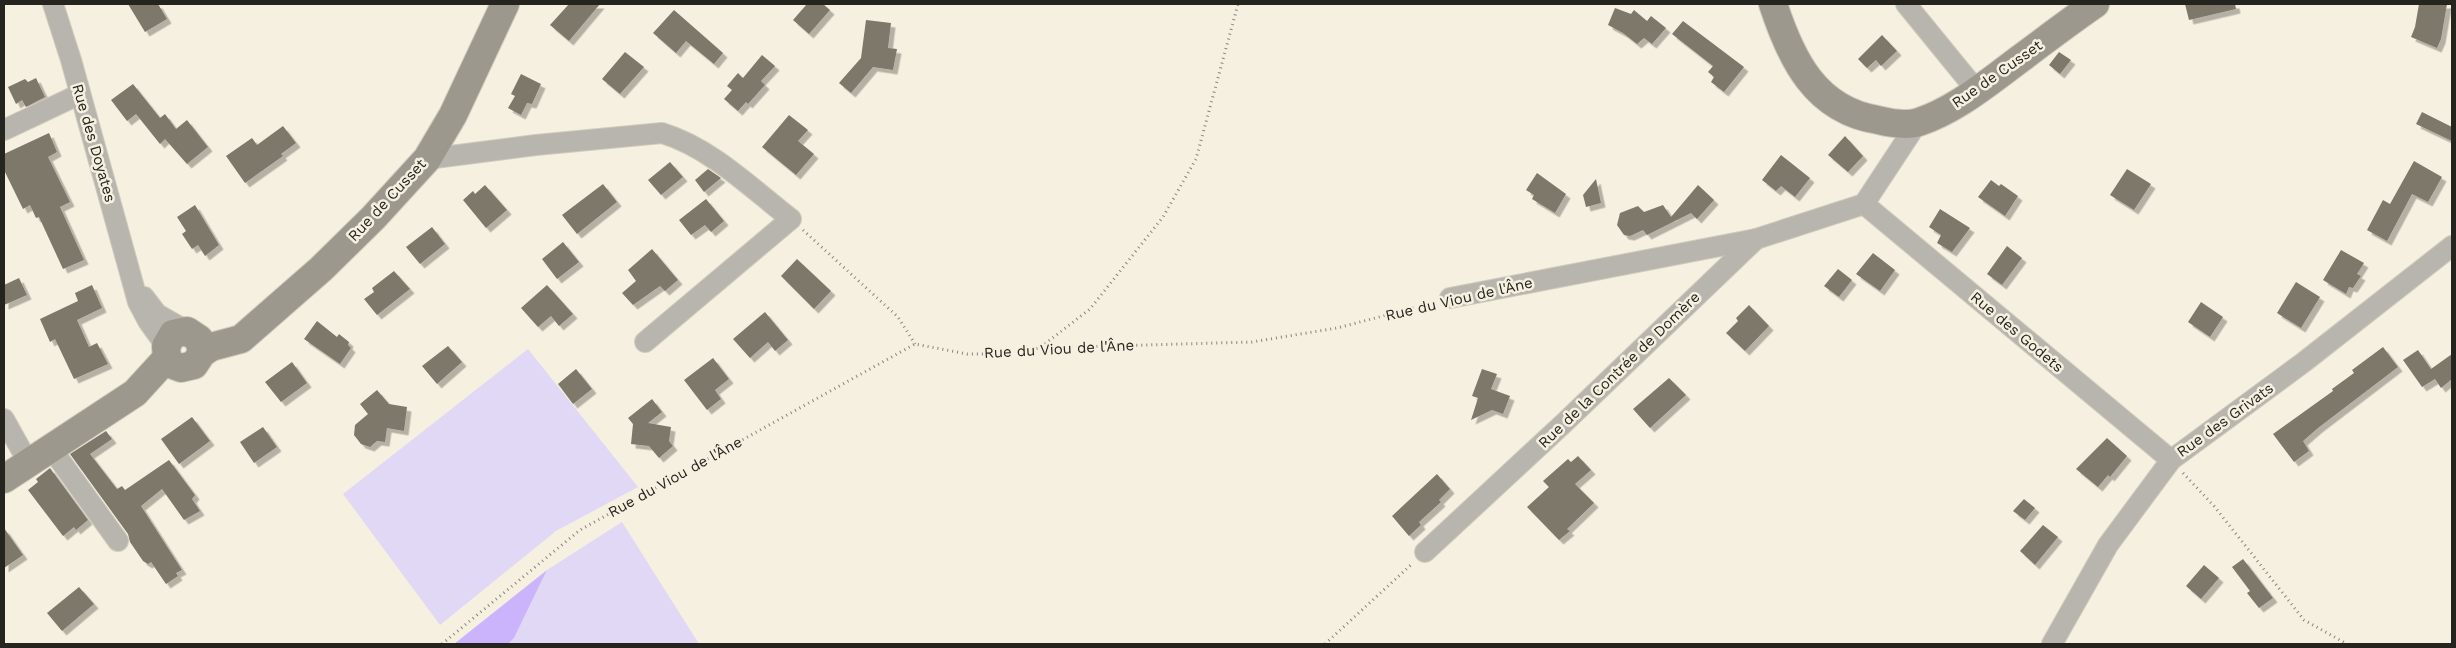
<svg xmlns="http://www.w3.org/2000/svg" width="2456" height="648" viewBox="0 0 2456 648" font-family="'Work Sans',sans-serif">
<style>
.green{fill:#e1d8f6}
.forest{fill:#cbb4fc}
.building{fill:#7d786b;filter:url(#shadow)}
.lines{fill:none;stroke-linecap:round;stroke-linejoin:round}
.street-casing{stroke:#d1cbbd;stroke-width:22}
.secondary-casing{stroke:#d1cbbd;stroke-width:30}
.path{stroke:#89857b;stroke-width:3;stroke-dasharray:1 4;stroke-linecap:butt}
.street{stroke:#b7b5ae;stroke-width:20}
.secondary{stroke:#9c988e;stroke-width:28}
.labels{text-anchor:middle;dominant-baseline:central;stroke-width:5;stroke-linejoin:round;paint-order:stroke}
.street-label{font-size:15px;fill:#26241f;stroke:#f6f0e0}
</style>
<defs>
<filter id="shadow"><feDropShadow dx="4.5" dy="4.5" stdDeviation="0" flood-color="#0004"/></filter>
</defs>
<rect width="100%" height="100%" fill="#f6f0e0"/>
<g class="green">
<path d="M528 349 638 487 556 531 440 625 343 494Z"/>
<path d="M622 522 699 644H508L514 638 547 570Z"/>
</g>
<path class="forest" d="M547 570 514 638 508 644H454Z"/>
<g class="building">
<path d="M128 4H158L167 19 145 32Z"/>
<path d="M569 4H600L569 41 550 25Z"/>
<path d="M807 4H823L830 10 809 34 793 20Z"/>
<path d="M2185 4H2235L2236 9 2189 20Z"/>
<path d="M2419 4H2447L2441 39 2437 48 2411 37 2415 27Z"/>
<path d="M1615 8 1631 14 1634 10 1647 21 1651 16 1666 28 1652 44 1644 38 1637 44 1623 33 1608 25Z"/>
<path d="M674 10 723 53 714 64 686 41 676 53 653 33Z"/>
<path d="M866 20 891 23 888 48 897 49 893 70 873 67 851 93 839 83 861 58Z"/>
<path d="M1683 21 1744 67 1724 92 1711 82 1714 77 1708 72 1713 66 1672 34Z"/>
<path d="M1882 35 1897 51 1881 66 1876 60 1867 68 1858 59Z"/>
<path d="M625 52 644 67 620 94 602 79Z"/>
<path d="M2059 52 2071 60 2060 74 2049 65Z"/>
<path d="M762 55 775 66 761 81 765 85 748 104 746 102 738 111 724 99 732 90 727 86 738 73 743 78Z"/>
<path d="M521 74 541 84 532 104 527 103 521 115 508 108 515 96 511 94Z"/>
<path d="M36 78 45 97 26 107 22 100 16 104 8 87 25 79 28 82Z"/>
<path d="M133 84 160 118 165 114 176 129 187 120 208 147 187 164 165 139 160 144 136 114 127 121 111 100Z"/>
<path d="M2422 112 2452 127V141L2416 124Z"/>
<path d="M789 115 808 130 798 141 814 154 796 175 762 147Z"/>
<path d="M283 126 296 143 281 154 283 156 245 183 226 156 252 138 257 145Z"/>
<path d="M49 133 57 152 48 157 70 202 60 207 84 260 63 269 39 217 36 218 30 205 23 209 4 170V154Z"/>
<path d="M1845 136 1863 156 1848 172 1828 155Z"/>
<path d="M1781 155 1810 178 1795 197 1781 186 1776 191 1762 180Z"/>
<path d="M2414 161 2442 177 2428 202 2412 194 2387 241 2367 230 2383 200 2390 204Z"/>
<path d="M670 162 683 177 661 195 648 180Z"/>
<path d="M708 169 721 178 704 192 695 180Z"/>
<path d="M2127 169 2151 184 2134 210 2110 195Z"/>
<path d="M1537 173 1566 194 1555 213 1532 199 1534 195 1526 190Z"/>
<path d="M1596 179 1601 203 1586 207 1583 195Z"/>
<path d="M1991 180 1999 186 2001 184 2018 196 2005 216 1978 197Z"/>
<path d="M603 184 617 202 577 234 562 215Z"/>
<path d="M485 185 507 210 486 228 463 200 473 191 475 194Z"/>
<path d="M1698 185 1714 200 1697 219 1691 213 1647 235 1643 230 1630 236 1624 235 1617 225 1620 213 1638 206 1644 212 1663 205 1671 217Z"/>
<path d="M706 199 724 221 711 232 705 225 691 235 679 220Z"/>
<path d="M195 205 219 245 205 256 198 245 192 249 182 234 186 231 177 217Z"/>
<path d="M1940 209 1970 228 1952 252 1937 243 1941 235 1929 227Z"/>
<path d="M432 227 445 244 420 264 406 247Z"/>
<path d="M563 242 579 262 557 279 542 259Z"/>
<path d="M2007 246 2022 258 2002 285 1987 274Z"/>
<path d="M652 249 678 280 665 291 660 286 633 305 622 293 636 281 628 270Z"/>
<path d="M2341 250 2364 263 2357 274 2361 276 2353 288 2349 287 2346 294 2323 280Z"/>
<path d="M1873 253 1895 270 1880 291 1856 274Z"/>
<path d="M797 259 831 291 814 309 781 276Z"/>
<path d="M1838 269 1852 280 1839 297 1824 286Z"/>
<path d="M394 271 410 289 377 315 364 299 374 292 372 288Z"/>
<path d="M19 278 27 295 4 305V285Z"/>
<path d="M2296 282 2320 297 2301 328 2277 313Z"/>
<path d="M92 285 102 308 77 320 89 347 97 343 108 364 74 379 55 339 50 342 40 319 78 301 75 293Z"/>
<path d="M547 285 573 314 559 326 551 316 538 327 521 308Z"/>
<path d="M2201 302 2223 317 2210 337 2188 322Z"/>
<path d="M1749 305 1769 326 1745 351 1726 333 1738 321 1736 318Z"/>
<path d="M765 312 788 340 775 351 768 342 750 358 733 339Z"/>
<path d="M317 321 337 337 339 334 349 342 348 345 351 348 340 364 304 339Z"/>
<path d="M448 346 462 362 437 384 422 366Z"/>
<path d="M2383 347 2398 367 2318 428 2303 441 2309 451 2294 462 2273 434 2333 391 2332 389 2354 373 2352 370Z"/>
<path d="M2418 350 2431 369 2452 354V379L2441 388 2435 379 2422 387 2403 360Z"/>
<path d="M713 358 729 379 715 390 721 399 707 410 684 380Z"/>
<path d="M292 362 307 383 281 402 265 382Z"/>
<path d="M576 369 592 389 573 404 558 384Z"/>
<path d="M1482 369 1497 374 1491 389 1510 396 1503 414 1492 410 1471 420 1478 398 1472 396Z"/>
<path d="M1669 378 1686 395 1650 428 1633 409Z"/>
<path d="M377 390 389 404 407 407 404 431 387 428 385 442 377 441 370 447 361 444 354 435 355 425 368 414 360 404Z"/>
<path d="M652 399 662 412 648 423 671 427 669 441 673 446 659 458 649 446 631 444 633 424 628 418Z"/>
<path d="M192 417 210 441 179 464 161 439Z"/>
<path d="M263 427 277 447 254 463 240 442Z"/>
<path d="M106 431 112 439 90 454 117 489 122 486 125 490 169 460 195 495 192 499 200 511 184 520 162 489 141 506 182 570 176 573 178 576 166 584 151 562 148 564 143 561 130 542 128 534 70 454Z"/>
<path d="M2107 438 2127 456 2110 477 2108 475 2098 487 2076 469Z"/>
<path d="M1578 456 1591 470 1575 484 1594 503 1567 529 1570 531 1559 540 1527 507 1549 487 1543 481 1568 459 1571 462Z"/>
<path d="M50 468 88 520 76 530 74 527 63 536 28 490 38 482 36 479Z"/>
<path d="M1437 474 1450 489 1439 500 1441 502 1419 522 1421 525 1409 536 1392 516Z"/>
<path d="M2024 499 2035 508 2025 520 2013 511Z"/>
<path d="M2043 525 2058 537 2035 565 2020 551Z"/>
<path d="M4 528 23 555 4 568Z"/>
<path d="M2243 559 2273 598 2259 608 2247 593 2250 591 2232 567Z"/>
<path d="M2204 565 2219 578 2201 599 2186 586Z"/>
<path d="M79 587 94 604 62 631 47 613Z"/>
</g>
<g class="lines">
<defs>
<g id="street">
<path d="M53 4 71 60 138 302 148 321 166 346"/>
<path d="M1906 4 1977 91"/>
<path d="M4 130 80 94"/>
<path d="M427 159 536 145 662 133C711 148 751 188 791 219L645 342"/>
<path d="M1864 204 2171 460"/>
<path d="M144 297 157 314 187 331"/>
<path d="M1450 298 1756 239"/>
<path d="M4 419 28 462"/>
<path d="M51 448 118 541"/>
<path d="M1425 552 1564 423 1756 239 1864 204 1918 122"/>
<path d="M2052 644 2108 545 2171 460 2304 362 2452 246"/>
</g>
<g id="secondary">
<path d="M1773 4C1791 59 1815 110 1878 120 1890 123 1907 126 1919 122 1949 112 1976 92 2000 74 2032 50 2063 26 2095 4"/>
<path d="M202 353 199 339 187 331 173 334 166 346 167 358 173 365 181 368 194 365 202 353 211 347 241 339 321 269 373 218 427 159 453 115 505 4"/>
<path d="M4 479 135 393 167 358"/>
</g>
</defs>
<use href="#street" class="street-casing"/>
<use href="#secondary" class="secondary-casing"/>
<g class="path">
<path d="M803 230 898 317 915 344"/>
<path d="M1041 347 1090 309 1163 217 1196 159 1238 4"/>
<path d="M2183 473 2214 506 2304 620 2347 644"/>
<path d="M442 644 580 530 915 344 967 354H1006L1040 348 1252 342 1337 328 1433 303"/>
<path d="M1325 644 1413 563"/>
</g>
<use href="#street" class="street"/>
<use href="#secondary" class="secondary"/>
</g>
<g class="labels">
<g class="street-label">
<text transform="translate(1997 74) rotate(-35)">Rue de Cusset</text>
<text transform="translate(94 143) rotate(74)">Rue des Doyates</text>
<text transform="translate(387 200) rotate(-47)">Rue de Cusset</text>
<text transform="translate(1459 299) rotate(-13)">Rue du Viou de l'Âne</text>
<text transform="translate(2017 332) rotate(40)">Rue des Godets</text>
<text transform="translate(1059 349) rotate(-3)">Rue du Viou de l'Âne</text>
<text transform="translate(1619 370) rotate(-44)">Rue de la Contrée de Domère</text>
<text transform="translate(2225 420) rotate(-36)">Rue des Grivats</text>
<text transform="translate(675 477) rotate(-29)">Rue du Viou de l'Âne</text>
</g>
</g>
<rect width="2456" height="648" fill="none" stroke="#26241f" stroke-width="10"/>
</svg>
